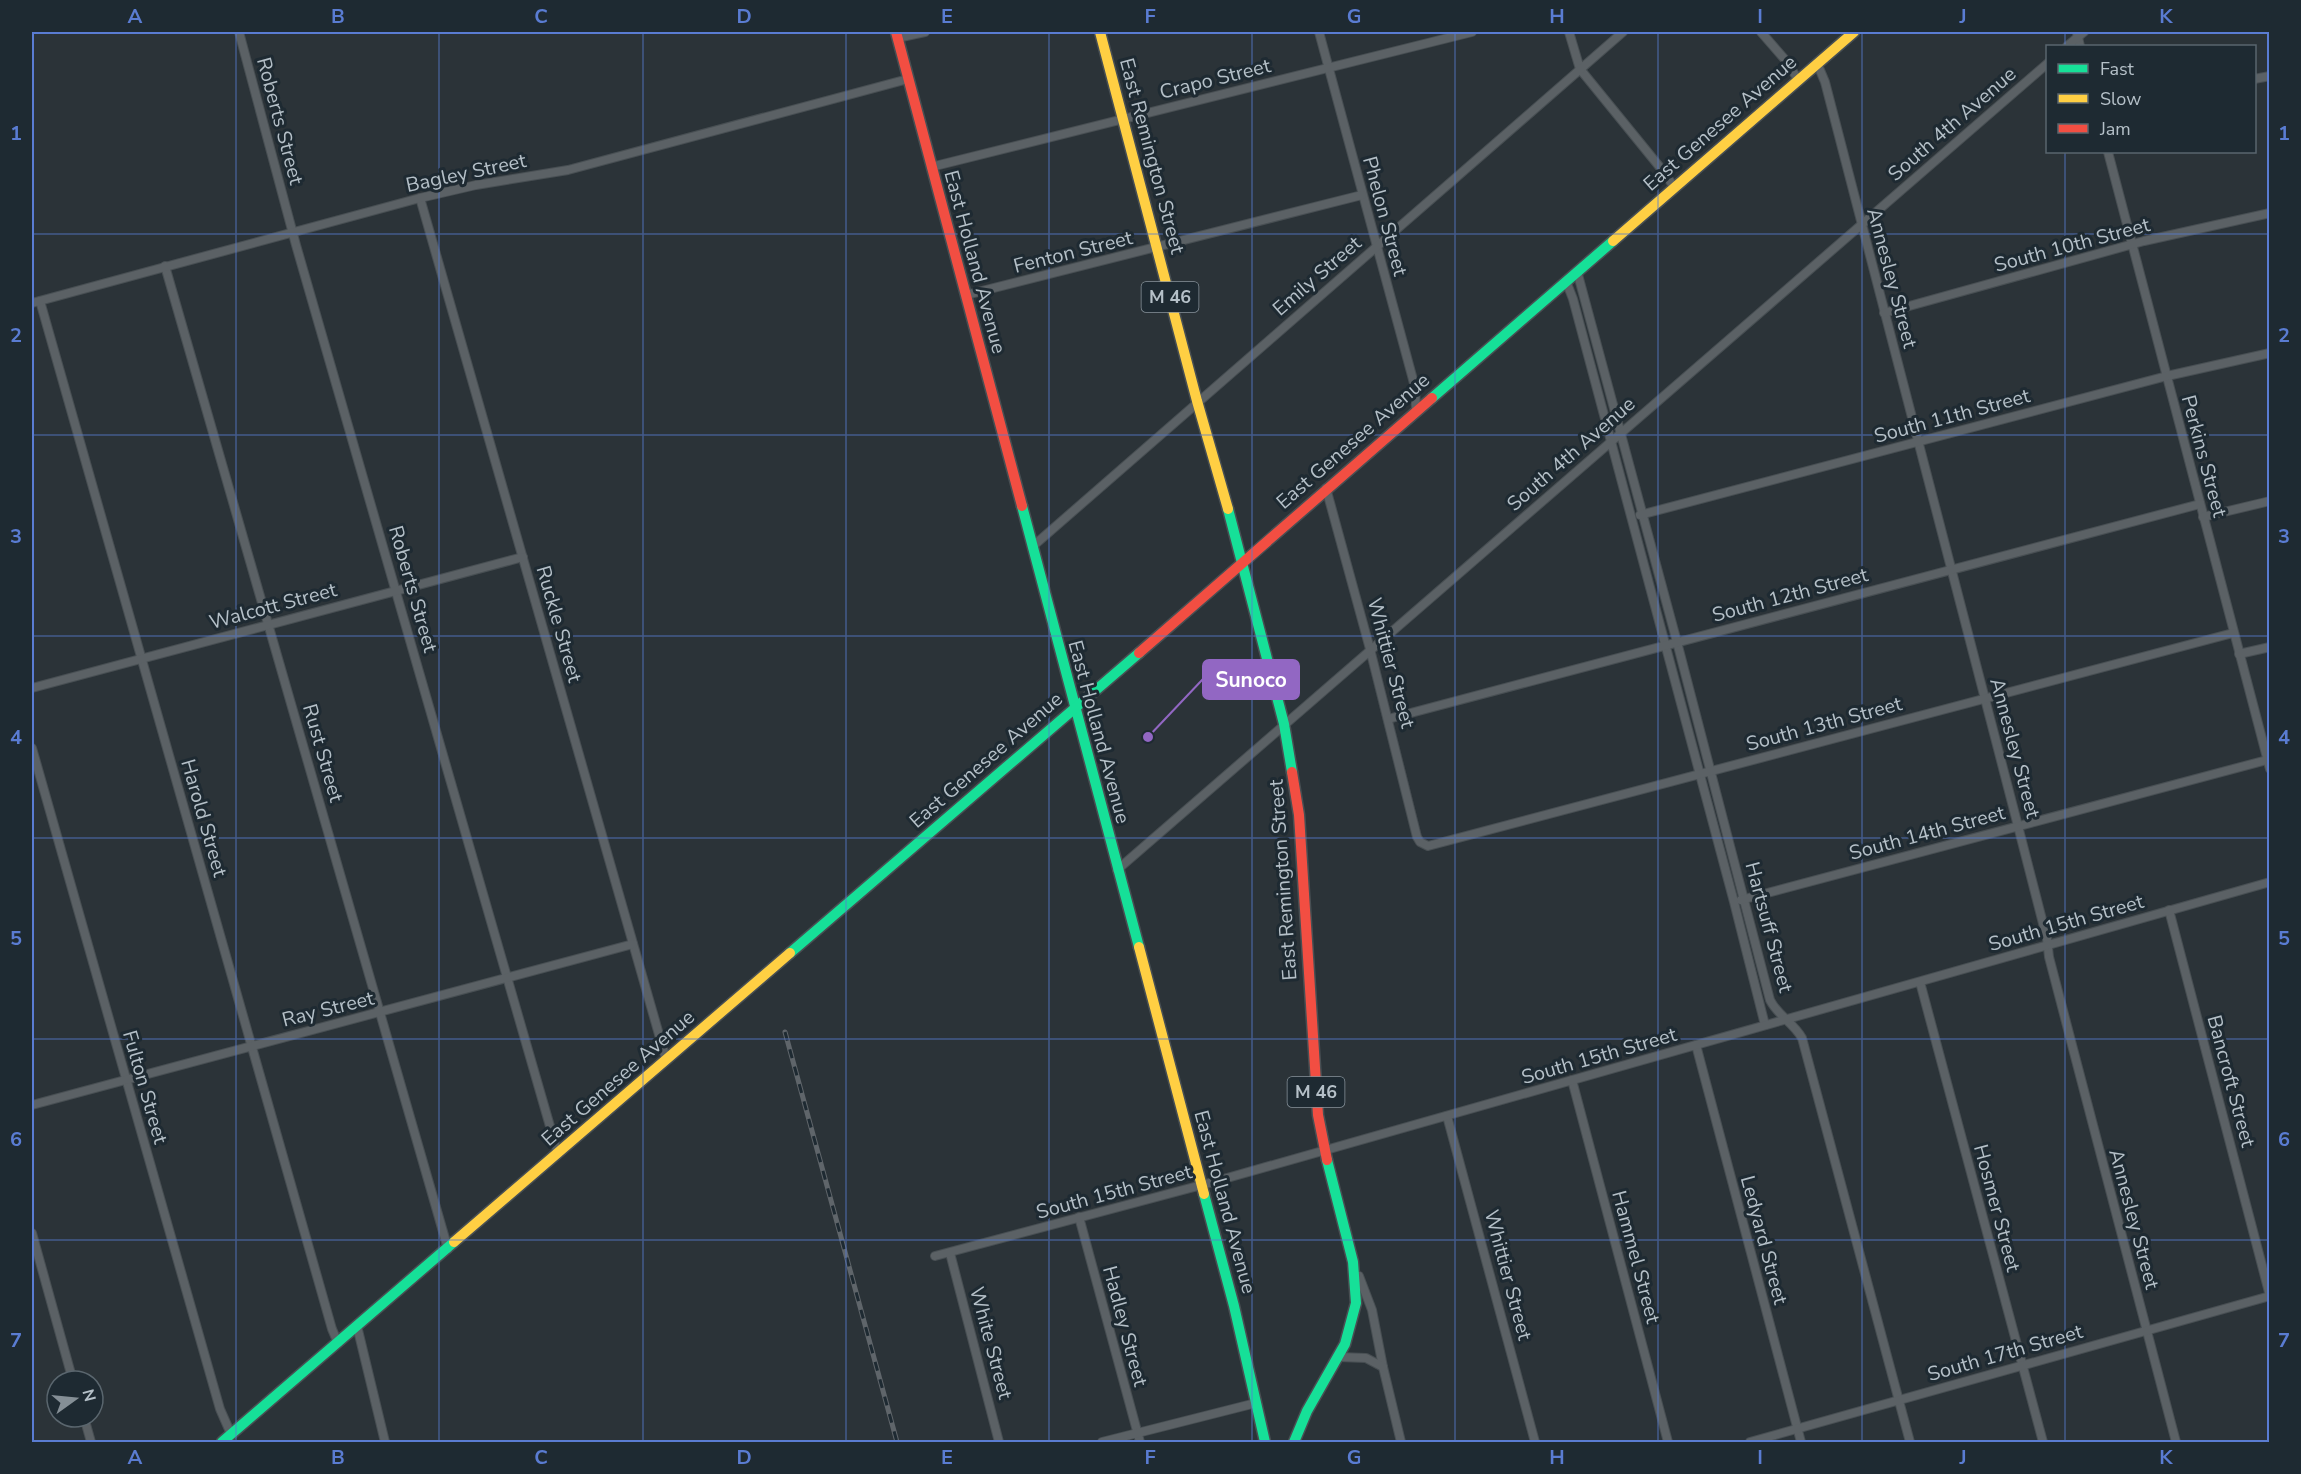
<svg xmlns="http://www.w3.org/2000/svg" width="2301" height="1474" viewBox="0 0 2301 1474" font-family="'Nunito Sans',sans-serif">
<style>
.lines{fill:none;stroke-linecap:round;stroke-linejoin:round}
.street-casing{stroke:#484f53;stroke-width:10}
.fast-casing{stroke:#484f53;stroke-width:13}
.slow-casing{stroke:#484f53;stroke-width:13}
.jam-casing{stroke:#484f53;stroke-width:13}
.street{stroke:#5b6165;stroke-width:8}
.fast{stroke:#16e098;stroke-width:10}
.slow{stroke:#ffcf43;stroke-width:10}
.jam{stroke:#f24e42;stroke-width:10}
.rail-casing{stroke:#5f656a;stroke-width:5}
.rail{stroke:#1e2a32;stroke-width:3;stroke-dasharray:9;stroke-linecap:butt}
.grid{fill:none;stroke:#5a7cd2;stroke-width:1.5;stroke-opacity:0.55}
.labels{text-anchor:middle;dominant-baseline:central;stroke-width:6;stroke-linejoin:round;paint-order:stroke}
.shield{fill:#1e2a32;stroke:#88939b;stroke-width:1.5}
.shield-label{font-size:18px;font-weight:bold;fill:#b5c0c8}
.street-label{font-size:20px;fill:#b5c0c8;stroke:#1e2a32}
.leader{fill:none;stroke:#9267c3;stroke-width:2}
.callout-dot{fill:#9267c3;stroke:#1e2a32;stroke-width:2}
.callout{fill:#9267c3;stroke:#9267c3;stroke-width:2}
.callout-label{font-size:21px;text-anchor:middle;font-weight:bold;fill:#fff}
.neatline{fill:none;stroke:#5a7cd2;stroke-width:2}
.grid-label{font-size:20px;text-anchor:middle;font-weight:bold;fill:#5a7cd2}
</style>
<rect width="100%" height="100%" fill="#2b3338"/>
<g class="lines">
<defs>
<g id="street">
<path d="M239 32 296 245 558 1154"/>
<path d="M1319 32 1415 387 1416 410"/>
<path d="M1569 32 1580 69 1663 171 1674 187"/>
<path d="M1761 32 1788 63 1798 80"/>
<path d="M2077 33 2080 46"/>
<path d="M897 38 925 32"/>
<path d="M2067 46 2084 32"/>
<path d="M1817 63 1825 82 2018 826 2047 939 2049 957 2176 1442"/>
<path d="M2254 79 2270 76"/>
<path d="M2108 152 2270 769"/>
<path d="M931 167 1472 32"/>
<path d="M420 198 666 1059"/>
<path d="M165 266 448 1249"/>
<path d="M1577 271 1677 642 1770 1000C1778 1016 1793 1022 1802 1038L1910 1442"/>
<path d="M1566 281 1573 299 1734 902 1765 1025"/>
<path d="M966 295 1362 195"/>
<path d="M40 301 332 1329 338 1343"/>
<path d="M32 303 420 198 476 185 568 170 908 79"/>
<path d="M1884 313 2144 241 2270 213"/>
<path d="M1326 488 1370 649 1417 837 1420 842 1428 846 2233 633"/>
<path d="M1640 515 2167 376 2270 353"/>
<path d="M2203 517 2270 501"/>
<path d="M1032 547 1623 32"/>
<path d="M2239 654 2270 647"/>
<path d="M32 688 523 557"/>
<path d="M1388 719 2200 504"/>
<path d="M32 748 220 1409 231 1434"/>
<path d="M1117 870 2048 63"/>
<path d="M1741 900 2267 760"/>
<path d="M2169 910 2270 1296"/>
<path d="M1920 982 2043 1442"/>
<path d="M1696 1045 1801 1442"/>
<path d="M1572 1080 1668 1442"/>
<path d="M32 1105 633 944"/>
<path d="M1447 1116 1535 1442"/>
<path d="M1079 1217 1140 1442"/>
<path d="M32 1233 73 1381"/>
<path d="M950 1253 999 1442"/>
<path d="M935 1256 1213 1182 2270 882"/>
<path d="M1359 1276 1372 1310 1383 1367 1401 1442"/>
<path d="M357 1326 385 1442"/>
<path d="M1339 1357 1366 1358 1383 1367"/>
<path d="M84 1417 91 1442"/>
<path d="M1102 1442 1256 1403"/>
<path d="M1750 1442 2270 1296"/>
</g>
<g id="fast">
<path d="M1432 398 1613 241"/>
<path d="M1022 506 1139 947"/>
<path d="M1228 509 1284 724 1292 772"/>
<path d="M790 953 1139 653"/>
<path d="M1204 1194 1234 1306 1265 1442"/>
<path d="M222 1442 454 1242"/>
<path d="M1294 1442 1307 1411 1345 1344 1356 1303 1353 1262 1327 1160"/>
</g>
<g id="slow">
<path d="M1100 32 1197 401 1228 509"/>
<path d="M1613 241 1854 32"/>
<path d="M1139 947 1204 1194"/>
<path d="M454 1242 790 953"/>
</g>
<g id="jam">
<path d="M896 32 1022 506"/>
<path d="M1139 653 1432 398"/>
<path d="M1292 772 1299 815 1318 1115 1327 1160"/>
</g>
</defs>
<use href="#street" class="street-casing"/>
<use href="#fast" class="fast-casing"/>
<use href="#slow" class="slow-casing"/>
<use href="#jam" class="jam-casing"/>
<use href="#street" class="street"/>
<use href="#fast" class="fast"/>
<use href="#slow" class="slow"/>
<use href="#jam" class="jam"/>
<defs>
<path id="rail" d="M785 1032 897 1442"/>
</defs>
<use href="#rail" class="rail-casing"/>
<use href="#rail" class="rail"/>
</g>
<path class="grid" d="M236 32V1442M439 32V1442M643 32V1442M846 32V1442M1049 32V1442M1252 32V1442M1455 32V1442M1658 32V1442M1862 32V1442M2065 32V46M2065 152V1442M32 234H2270M32 435H2270M32 636H2270M32 838H2270M32 1039H2270M32 1240H2270"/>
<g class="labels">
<g class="shield">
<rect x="1141.5" y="282" width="57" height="30" rx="4.5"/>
<rect x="1287.5" y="1077" width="57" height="30" rx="4.5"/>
</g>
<g class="shield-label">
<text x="1170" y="297">M 46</text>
<text x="1316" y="1092">M 46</text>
</g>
<g class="street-label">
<text transform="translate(1215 79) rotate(-14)">Crapo Street</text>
<text transform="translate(280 121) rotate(75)">Roberts Street</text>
<text transform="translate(1720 123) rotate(-41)">East Genesee Avenue</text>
<text transform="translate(1952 124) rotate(-41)">South 4th Avenue</text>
<text transform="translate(1152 156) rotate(75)">East Remington Street</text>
<text transform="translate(466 173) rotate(-12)">Bagley Street</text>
<text transform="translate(1385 216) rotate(75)">Phelon Street</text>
<text transform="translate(2072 245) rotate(-15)">South 10th Street</text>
<text transform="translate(1073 252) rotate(-14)">Fenton Street</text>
<text transform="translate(975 262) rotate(75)">East Holland Avenue</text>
<text transform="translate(1317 276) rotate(-41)">Emily Street</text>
<text transform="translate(1892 278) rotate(75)">Annesley Street</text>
<text transform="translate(1952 416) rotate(-15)">South 11th Street</text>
<text transform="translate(1353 441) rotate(-41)">East Genesee Avenue</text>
<text transform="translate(1571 454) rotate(-41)">South 4th Avenue</text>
<text transform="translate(2204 456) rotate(75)">Perkins Street</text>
<text transform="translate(413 589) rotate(74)">Roberts Street</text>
<text transform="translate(1790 595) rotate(-15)">South 12th Street</text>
<text transform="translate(273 606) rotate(-15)">Walcott Street</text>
<text transform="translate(559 624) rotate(74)">Ruckle Street</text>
<text transform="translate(1391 663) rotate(75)">Whittier Street</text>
<text transform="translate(1824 724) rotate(-15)">South 13th Street</text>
<text transform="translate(1099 732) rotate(75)">East Holland Avenue</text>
<text transform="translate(2015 748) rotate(75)">Annesley Street</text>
<text transform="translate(323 753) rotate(74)">Rust Street</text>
<text transform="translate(986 760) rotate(-41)">East Genesee Avenue</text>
<text transform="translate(204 818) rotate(74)">Harold Street</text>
<text transform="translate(1927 833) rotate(-15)">South 14th Street</text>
<text transform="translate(1283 880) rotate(-94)">East Remington Street</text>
<text transform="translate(2066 923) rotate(-16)">South 15th Street</text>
<text transform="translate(1769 927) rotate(75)">Hartsuff Street</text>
<text transform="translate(328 1009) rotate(-14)">Ray Street</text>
<text transform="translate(1599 1056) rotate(-16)">South 15th Street</text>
<text transform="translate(618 1078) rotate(-41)">East Genesee Avenue</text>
<text transform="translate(2231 1081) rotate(75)">Bancroft Street</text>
<text transform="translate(145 1087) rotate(74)">Fulton Street</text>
<text transform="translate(1114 1192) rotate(-15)">South 15th Street</text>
<text transform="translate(1225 1202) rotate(75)">East Holland Avenue</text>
<text transform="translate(1997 1208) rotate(75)">Hosmer Street</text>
<text transform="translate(2134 1219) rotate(75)">Annesley Street</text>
<text transform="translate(1764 1240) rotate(75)">Ledyard Street</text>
<text transform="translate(1636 1257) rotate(75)">Hammel Street</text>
<text transform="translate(1508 1275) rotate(75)">Whittier Street</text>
<text transform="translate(1125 1326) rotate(75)">Hadley Street</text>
<text transform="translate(991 1343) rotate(75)">White Street</text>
<text transform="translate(2005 1353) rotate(-16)">South 17th Street</text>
</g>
</g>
<path class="leader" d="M1148 737L1203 679"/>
<circle class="callout-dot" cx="1148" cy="737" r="6"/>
<rect class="callout" x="1203" y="660" width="96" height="39" rx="6"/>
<g class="callout-label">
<text x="1251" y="687">Sunoco</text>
</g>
<rect width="2301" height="1474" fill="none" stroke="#1e2a32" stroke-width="66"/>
<rect x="2046" y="45" width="210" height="108" fill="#1e2a32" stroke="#5a666e" stroke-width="1.5"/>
<rect x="2058" y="64" width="30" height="9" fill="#16e098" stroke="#5a666e" stroke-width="1.5"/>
<text x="2100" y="75" font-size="18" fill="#b5c0c8">Fast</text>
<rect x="2058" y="94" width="30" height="9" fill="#ffcf43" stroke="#5a666e" stroke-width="1.5"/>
<text x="2100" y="105" font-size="18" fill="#b5c0c8">Slow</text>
<rect x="2058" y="124" width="30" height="9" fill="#f24e42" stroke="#5a666e" stroke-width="1.5"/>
<text x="2100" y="135" font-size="18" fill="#b5c0c8">Jam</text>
<g transform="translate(75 1399) rotate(75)"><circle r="28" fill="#1e2a32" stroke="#5a666e" stroke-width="1.5"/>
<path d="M0-4.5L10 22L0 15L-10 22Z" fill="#858f96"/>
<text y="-9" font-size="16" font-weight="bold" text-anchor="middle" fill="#b5c0c8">N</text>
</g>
<rect x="33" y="33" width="2235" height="1408" class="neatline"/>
<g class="grid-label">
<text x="135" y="23">A</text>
<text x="338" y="23">B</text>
<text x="541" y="23">C</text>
<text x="744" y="23">D</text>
<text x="947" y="23">E</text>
<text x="1150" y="23">F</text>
<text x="1354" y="23">G</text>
<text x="1557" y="23">H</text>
<text x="1760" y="23">I</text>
<text x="1963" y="23">J</text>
<text x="2166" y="23">K</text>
<text x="16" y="140">1</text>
<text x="2284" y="140">1</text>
<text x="16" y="342">2</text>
<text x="2284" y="342">2</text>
<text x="16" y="543">3</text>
<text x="2284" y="543">3</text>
<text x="16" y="744">4</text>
<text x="2284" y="744">4</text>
<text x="16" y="945">5</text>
<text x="2284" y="945">5</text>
<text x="16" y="1146">6</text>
<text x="2284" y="1146">6</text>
<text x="16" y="1347">7</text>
<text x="2284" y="1347">7</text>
<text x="135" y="1464">A</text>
<text x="338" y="1464">B</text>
<text x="541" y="1464">C</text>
<text x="744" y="1464">D</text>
<text x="947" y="1464">E</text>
<text x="1150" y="1464">F</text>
<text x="1354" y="1464">G</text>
<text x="1557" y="1464">H</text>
<text x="1760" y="1464">I</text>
<text x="1963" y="1464">J</text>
<text x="2166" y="1464">K</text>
</g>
</svg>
